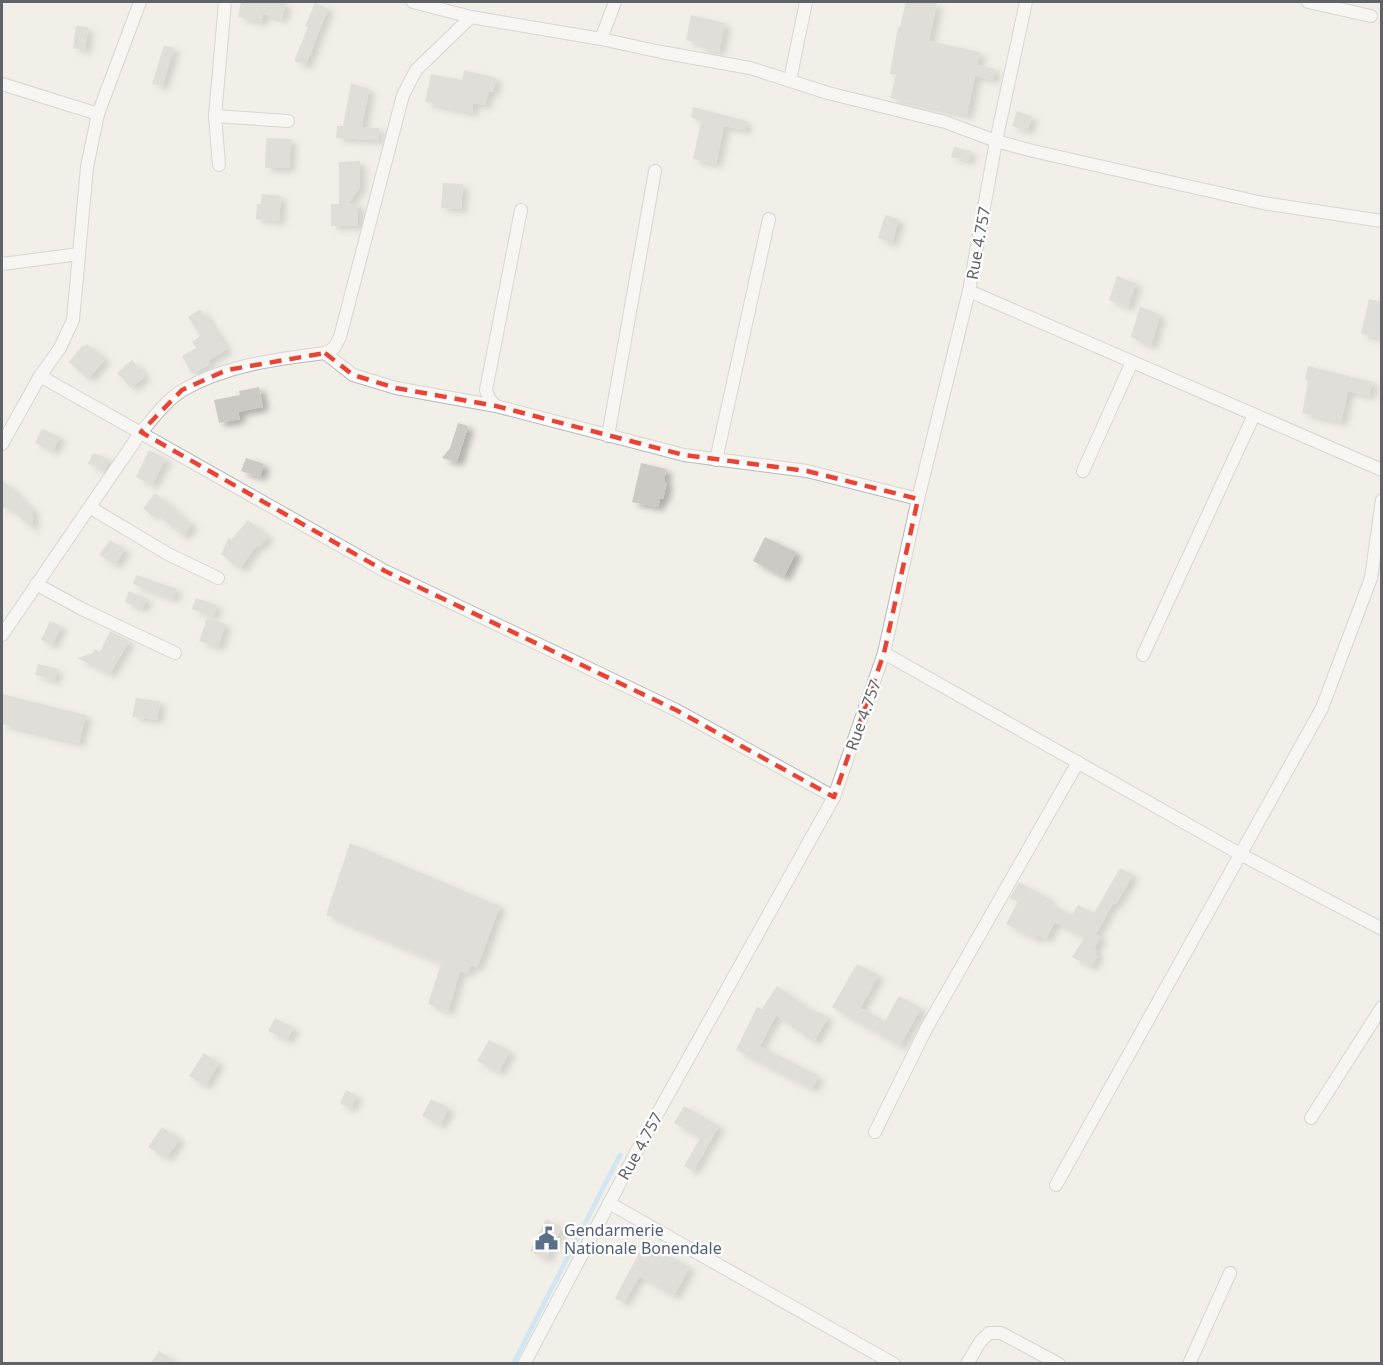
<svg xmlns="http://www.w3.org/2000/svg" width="1383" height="1365" viewBox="0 0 1383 1365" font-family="'Noto Sans',sans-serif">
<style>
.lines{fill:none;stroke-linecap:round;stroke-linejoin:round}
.stream{stroke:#aadaff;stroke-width:4.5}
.building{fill:#cccac5;filter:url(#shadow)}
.minor-casing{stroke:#b5b8bc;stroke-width:14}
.minor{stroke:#fff;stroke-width:12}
.marked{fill:none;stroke:#ea4335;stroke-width:4.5;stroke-dasharray:12 8;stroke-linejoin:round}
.labels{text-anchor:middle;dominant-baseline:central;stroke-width:4.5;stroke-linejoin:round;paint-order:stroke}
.street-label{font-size:16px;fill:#5f6368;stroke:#fff}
.service-label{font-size:16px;fill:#4e5e75;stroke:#fff;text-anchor:start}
</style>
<defs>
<filter id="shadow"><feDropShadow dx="6" dy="4" stdDeviation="3" flood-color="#0004"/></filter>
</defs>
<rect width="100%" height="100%" fill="#f1efe8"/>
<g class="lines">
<path class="stream" d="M513 1364 620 1155"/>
</g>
<g class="building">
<path d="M241 2H286L282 19 263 14 261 22 238 17Z"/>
<path d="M906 2 937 3 929 41 980 52 977 65 995 69 993 80 975 76 967 115 890 98 896 75 890 74 898 27H900Z"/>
<path d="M315 3 328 8 306 65 294 61 308 27 305 26Z"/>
<path d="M691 15 725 23 719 52 699 47 700 43 686 40Z"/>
<path d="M76 26 88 27 85 50 73 48Z"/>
<path d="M164 45 174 48 162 86 152 84Z"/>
<path d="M464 70 496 78 493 92 489 91 485 105 473 103 472 113 425 102 431 74 462 80Z"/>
<path d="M351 83 369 89 362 127 379 128 378 140 336 138 337 126H343Z"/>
<path d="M693 107 747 121 745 130 724 126 716 164 693 159 701 122 691 117Z"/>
<path d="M1017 111 1032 117 1027 131 1012 126Z"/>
<path d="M266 138 291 139 289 168H265Z"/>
<path d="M954 147 971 151 969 161 951 157Z"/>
<path d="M360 161V187L348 204 358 203V226H331V204H339V162Z"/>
<path d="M443 183 463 184 461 209 441 208Z"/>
<path d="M262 194 281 196 279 221 256 219 257 204H261Z"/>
<path d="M885 215 899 219 892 243 878 238Z"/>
<path d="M1117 276 1136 283 1128 307 1109 300Z"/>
<path d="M1369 299 1382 302V338L1361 334Z"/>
<path d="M1140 306 1160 315 1151 346 1131 337Z"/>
<path d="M199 310H201L227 349 208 361 210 364 192 374 182 356 196 348 192 342 200 336 188 317Z"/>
<path d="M87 344 105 359 88 379 69 362 83 345 85 346Z"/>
<path d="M132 360 145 376 131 388 117 373Z"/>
<path d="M1308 366 1373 382 1369 396 1348 391 1341 422 1302 413 1308 382 1305 378Z"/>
<path d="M259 387 263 407 238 412 240 419 219 423 214 400 240 395 239 391Z"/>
<path d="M458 423 468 426 457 462 442 458 450 448Z"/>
<path d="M42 429 60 437 53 451 35 443Z"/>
<path d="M149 450 166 459 152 485 136 477Z"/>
<path d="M93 453 110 459 105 470 88 464Z"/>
<path d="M246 458 264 464 260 477 241 471Z"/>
<path d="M641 463 666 469 664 482H667L663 499H660L658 507 632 502Z"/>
<path d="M2 480 17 492 16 494 33 510V529L8 507 2 509Z"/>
<path d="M155 493 192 525 183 536 154 512 152 516 143 508Z"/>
<path d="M248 520 268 537 259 547 257 545 240 569 221 554 229 537 231 540Z"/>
<path d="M765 537 796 552 784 577 753 561Z"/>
<path d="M110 540 125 550 115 565 99 555Z"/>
<path d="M136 575 177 589 172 599 133 584Z"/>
<path d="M129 591 147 599 142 609 125 602Z"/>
<path d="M196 598 217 605 213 616 192 609Z"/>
<path d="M207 618 226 624 218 647 199 641Z"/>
<path d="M50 621 61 626 52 645 41 640Z"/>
<path d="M110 631 129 641 110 674 77 658 93 653 95 649 100 652Z"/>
<path d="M38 664 58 669 54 681 35 674Z"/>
<path d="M2 694 86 715 79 743 2 724Z"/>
<path d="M136 698 160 701 157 720 132 717Z"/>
<path d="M350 843 500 906 477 968 471 965 467 974 460 971 448 1012 428 1004 441 963 326 915Z"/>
<path d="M1120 868 1133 875 1116 904 1113 903 1096 934 1101 937 1094 949 1097 951 1095 954 1098 956 1091 967 1072 957 1084 938 1055 922 1046 939 1037 935 1035 939 1006 924 1018 902 1010 898 1019 882 1050 899 1048 902 1072 915 1078 905 1094 913Z"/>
<path d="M857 964 879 975 860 1008 885 1021 899 996 921 1008 900 1046 832 1007Z"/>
<path d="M777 986 816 1013 817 1011 828 1017 814 1042 776 1015 760 1046 819 1076 812 1089 736 1050 757 1007 762 1009Z"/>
<path d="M275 1018 294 1028 287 1040 268 1031Z"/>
<path d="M489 1040 510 1051 499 1072 477 1061Z"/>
<path d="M204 1053 219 1063 205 1086 189 1076Z"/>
<path d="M346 1090 357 1096 350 1109 340 1103Z"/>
<path d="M431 1099 449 1108 440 1125 422 1116Z"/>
<path d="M684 1106 719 1126 693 1171 684 1166 700 1138 674 1123Z"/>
<path d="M162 1127 180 1139 166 1158 148 1147Z"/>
<path d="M546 1219 562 1227 546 1259 530 1251Z"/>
<path d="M645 1242 690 1267 674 1296 639 1276 624 1303 615 1298Z"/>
<path d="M159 1351 179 1364H150Z"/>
</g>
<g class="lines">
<defs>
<g id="minor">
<path d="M413 2 471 17 601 39 661 52 750 68 828 93 945 122 996 141 1033 151 1263 203 1382 221"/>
<path d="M1308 2 1371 16"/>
<path d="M601 39 615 2"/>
<path d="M790 80 806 2"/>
<path d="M2 84 98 114"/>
<path d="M215 116 288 121"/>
<path d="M219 165 215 116 225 2"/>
<path d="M521 210 486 390 489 399 496 406 684 455 807 471 918 499"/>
<path d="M2 264 79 254"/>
<path d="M969 291 1382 470"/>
<path d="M325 353 353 375 396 388 496 406"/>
<path d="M40 376 60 348 73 320 87 167 98 114 140 2"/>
<path d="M608 436 655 171"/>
<path d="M2 444 40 376 385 571 676 710 834 797"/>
<path d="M716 460 769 219"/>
<path d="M1083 471 1132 362"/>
<path d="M91 508 168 554 218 578"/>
<path d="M36 584 82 609 175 653"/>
<path d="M2 635 141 432C154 418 166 400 183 390 226 365 277 359 325 353L334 348 340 337 403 95 416 70 471 17"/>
<path d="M884 653 1240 854 1382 929"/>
<path d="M1143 655 1254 415"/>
<path d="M1311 1118 1382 1007"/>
<path d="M875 1132 926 1029 1078 762"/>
<path d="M1056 1185 1322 708 1371 578 1382 500"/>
<path d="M609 1203 894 1364"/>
<path d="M524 1364 640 1145 834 797 884 653 918 499 969 291 996 141 1026 2"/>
<path d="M967 1364 980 1342 989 1333H1001L1059 1364"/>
<path d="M1189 1364 1230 1273"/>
</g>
</defs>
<use href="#minor" class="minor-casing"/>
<use href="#minor" class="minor"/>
</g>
<path d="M0 0H1383V1365H0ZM325 353 353 375 396 388 496 406 684 455 807 471 918 499 884 653 834 797 676 710 385 571 141 432 182 390 227 370Z" fill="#f1efe8" fill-opacity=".55" fill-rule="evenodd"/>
<path class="marked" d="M325 353 353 375 396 388 496 406 684 455 807 471 918 499 884 653 834 797 676 710 385 571 141 432 182 390 227 370Z"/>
<defs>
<symbol id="civic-bare" viewBox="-9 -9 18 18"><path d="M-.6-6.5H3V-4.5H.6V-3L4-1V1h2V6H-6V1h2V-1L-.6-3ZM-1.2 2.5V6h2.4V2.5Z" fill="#5c6f8a" stroke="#fff" stroke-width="2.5" paint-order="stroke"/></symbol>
</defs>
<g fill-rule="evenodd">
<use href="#civic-bare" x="530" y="1222" width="33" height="33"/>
</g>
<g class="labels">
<g class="street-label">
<text transform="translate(978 243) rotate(-80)">Rue 4.757</text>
<text transform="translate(863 715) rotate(-70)">Rue 4.757</text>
<text transform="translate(640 1146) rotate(-61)">Rue 4.757</text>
</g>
<g class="service-label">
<text x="564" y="1230">Gendarmerie<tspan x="564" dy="18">Nationale Bonendale</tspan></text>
</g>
</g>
<rect width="1383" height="1365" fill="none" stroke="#5f6368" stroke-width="6"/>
</svg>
